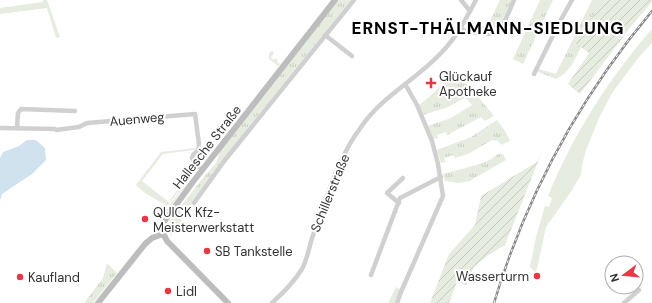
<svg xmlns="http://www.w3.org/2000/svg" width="652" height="303" viewBox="0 0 652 303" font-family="'DM Sans',sans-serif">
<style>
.grass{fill:#e6ecdf}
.park{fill:url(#park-tufts)}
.garden{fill:url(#garden-furrows)}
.water{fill:#cfe2ee}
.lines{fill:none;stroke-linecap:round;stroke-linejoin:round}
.street{stroke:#d0d0d0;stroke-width:4.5}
.secondary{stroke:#bdbdbd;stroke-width:6}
.rail-casing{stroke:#888;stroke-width:2.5}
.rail{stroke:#fff;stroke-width:1;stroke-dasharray:3;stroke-linecap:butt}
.poi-dot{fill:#e63946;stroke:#fff;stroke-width:1.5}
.labels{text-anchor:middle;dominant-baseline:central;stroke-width:4;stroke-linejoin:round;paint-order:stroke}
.poi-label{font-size:13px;fill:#333;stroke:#fff;text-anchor:start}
.street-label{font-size:13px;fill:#333;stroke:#fff}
.district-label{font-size:17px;font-weight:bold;letter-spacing:1px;fill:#000;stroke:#fff}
</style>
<defs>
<pattern id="park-tufts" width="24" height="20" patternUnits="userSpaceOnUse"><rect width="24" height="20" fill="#e6ecdf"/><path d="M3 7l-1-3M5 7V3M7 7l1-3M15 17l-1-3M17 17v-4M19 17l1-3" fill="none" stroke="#c6cbc0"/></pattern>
<pattern id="garden-furrows" width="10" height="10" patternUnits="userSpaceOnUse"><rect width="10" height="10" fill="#e6ecdf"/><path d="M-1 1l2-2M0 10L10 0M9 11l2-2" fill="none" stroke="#c6cbc0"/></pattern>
</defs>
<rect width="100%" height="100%" fill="#fff"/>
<g class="grass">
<path d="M43 0H47L60 37 56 38 47 8 0 14V8L43 2Z"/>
<path d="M652 29V43L639 57 612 93 599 118 586 150 582 165 581 175 570 193 546 227 536 273 530 267 536 237 545 206 549 207 552 198 548 196C573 135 609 78 652 29Z"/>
<path d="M271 51 274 52 271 58 274 60 275 58 278 60 277 62 280 64 278 66 269 59V54Z"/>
<path d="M196 148 194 150 163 154 142 181 170 203 167 206 145 193 136 185 161 152Z"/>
<path d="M188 164H192L196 169 171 201 170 200 186 178 184 176 187 177 193 169Z"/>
<path d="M197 170 164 215H162L195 171Z"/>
</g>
<g class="park">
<path d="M337 0H351L251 124 188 210 171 236 168 227 171 219 202 179 216 163 220 151Z"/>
<path d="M500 0H512C508 8 500 29 492 32 486 33 479 31 473 30V29C490 28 493 13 500 0Z"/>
<path d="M540 0H553L523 64 513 59Z"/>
<path d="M592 0H606L585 27 575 43 581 47C574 61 570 72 556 79L538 72 539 69 556 74Z"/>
<path d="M457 71 494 116 485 121 481 117 447 135 446 132 437 135 438 138 433 139 428 126 451 118 472 105 467 99 464 98 448 107 423 115 419 105 428 98Z"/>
<path d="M497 120 505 131 510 141 501 145 498 141 492 140 470 153 455 158 453 155 444 158 445 162 441 163 437 150 471 137Z"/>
<path d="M498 154H503L506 160 471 180V181L458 183 445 181 443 174C458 169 487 165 498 154Z"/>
<path d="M107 263 117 273 93 303H84L103 278Z"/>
<path d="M396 287 400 289 395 303H388Z"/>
</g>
<g class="garden">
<path d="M606 0H652V2L632 25 580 94 568 84 589 53 575 43 585 27Z"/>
<path d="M543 149 505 245 487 256 474 267 466 285 457 282 449 303H430L449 254 475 225 481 196 537 162Z"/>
</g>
<path class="water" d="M27 140H36L45 148 46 160 32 174 2 194 0 201V158L3 152 19 146Z"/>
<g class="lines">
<g class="street">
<path d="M461 0 470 11"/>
<path d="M459 29C468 31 479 34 488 34 502 35 509 11 514 0"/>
<path d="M325 35 352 56"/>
<path d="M534 74 559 23 572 0"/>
<path d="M1 128 55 129 56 130 79 127 87 123 195 114 199 144 198 150 193 155 192 158 195 163 203 170"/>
<path d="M17 128 18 113 21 109 75 111"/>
<path d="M194 203 225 160 354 0"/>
<path d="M399 203 387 193 403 178"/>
<path d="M371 275 400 198 441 177"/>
<path d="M272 303C283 293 294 282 302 269 307 260 309 248 312 238 326 200 337 159 361 127 382 96 416 80 441 53 456 38 466 19 476 0"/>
<path d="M397 303 401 292 443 196 438 164 432 141 417 105 405 84"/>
<path d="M624 303 639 290"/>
</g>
<g class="secondary">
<path d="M98 303 145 244 152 238 163 234"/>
<path d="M228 303 167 241 162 231 163 223 192 183 335 0"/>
</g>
<defs>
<path id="rail" d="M494 303C526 196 580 97 652 11"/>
</defs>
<use href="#rail" class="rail-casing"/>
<use href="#rail" class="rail"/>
</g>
<g class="poi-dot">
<path d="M429 77h4v4h4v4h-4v4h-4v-4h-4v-4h4z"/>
<circle cx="145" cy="219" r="4"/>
<circle cx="207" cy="251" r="4"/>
<circle cx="537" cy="276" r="4"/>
<circle cx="20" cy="277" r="4"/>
<circle cx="168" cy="291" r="4"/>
</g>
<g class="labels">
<g class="poi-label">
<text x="439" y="76">Glückauf<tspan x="439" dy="15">Apotheke</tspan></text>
<text x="153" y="212">QUICK Kfz-<tspan x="153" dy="15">Meisterwerkstatt</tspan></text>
<text x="215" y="251">SB Tankstelle</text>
<text x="529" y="276" text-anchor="end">Wasserturm</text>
<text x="28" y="277">Kaufland</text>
<text x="176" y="291">Lidl</text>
</g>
<g class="street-label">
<text transform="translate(137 119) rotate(-5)">Auenweg</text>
<text transform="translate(207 147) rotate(-52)">Hallesche Straße</text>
<text transform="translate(330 193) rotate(-68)">Schillerstraße</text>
</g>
<g class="district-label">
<text x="488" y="28">ERNST-THÄLMANN-SIEDLUNG</text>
</g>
</g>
<g transform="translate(624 275) rotate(254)"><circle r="19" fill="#ffffff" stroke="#adadad"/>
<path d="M0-3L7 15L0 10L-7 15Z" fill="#e63946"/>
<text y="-6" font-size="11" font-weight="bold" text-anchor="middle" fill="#333333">N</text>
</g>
</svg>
